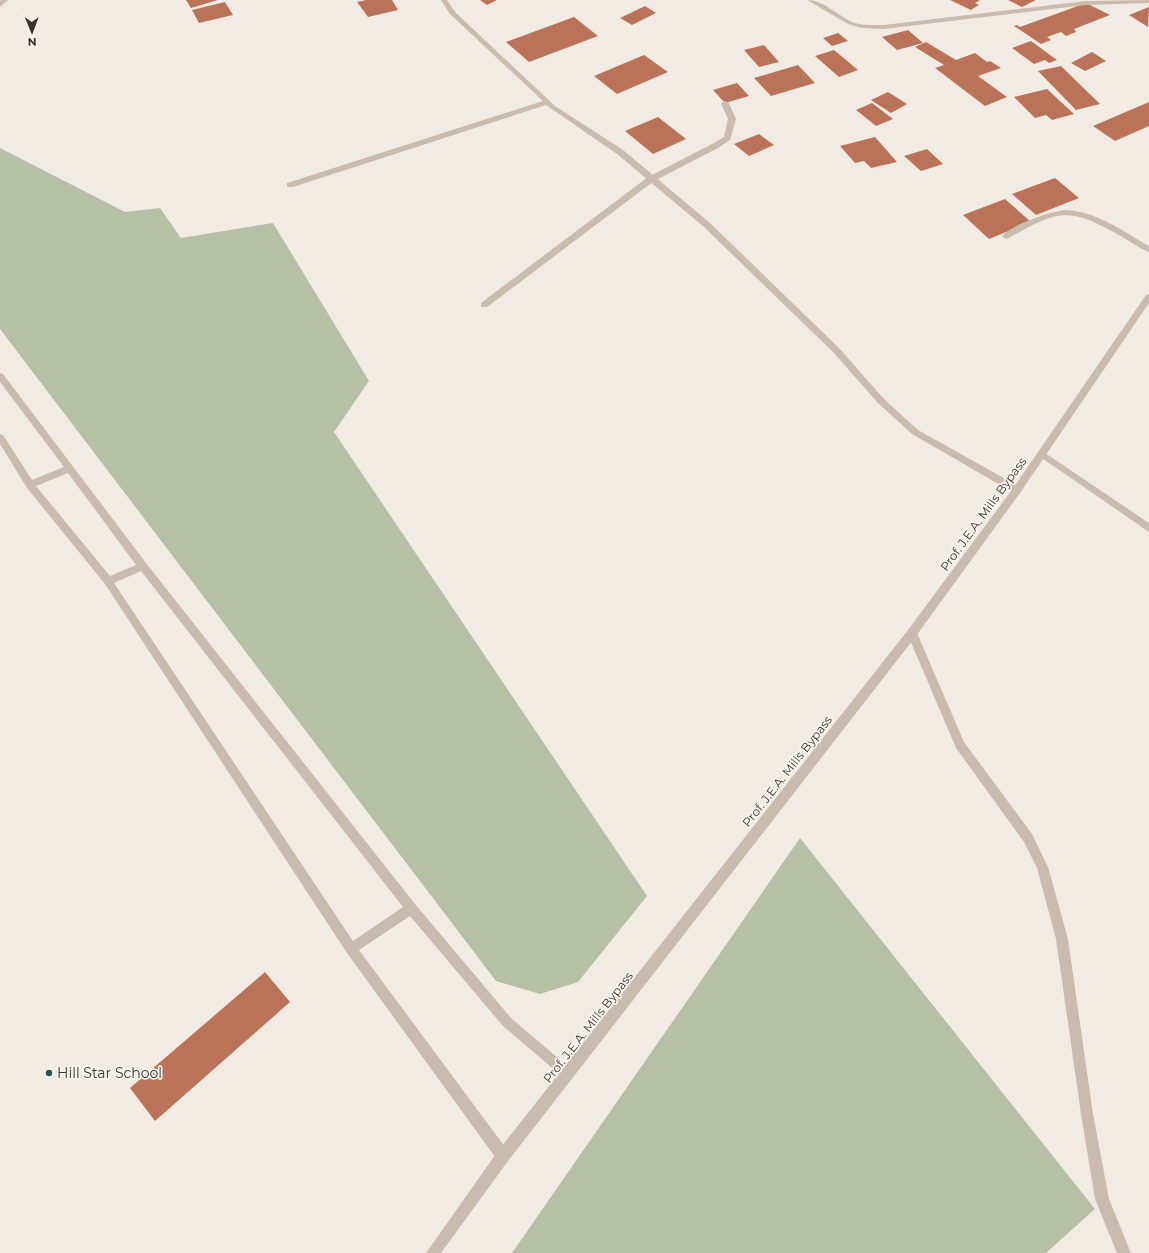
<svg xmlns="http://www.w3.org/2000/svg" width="1149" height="1253" viewBox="0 0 1149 1253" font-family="Montserrat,sans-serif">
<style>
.green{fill:#b6c0a4}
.building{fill:#ba7359}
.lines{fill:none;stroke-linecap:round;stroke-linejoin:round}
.service{fill:#c9bcaf;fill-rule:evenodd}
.minor{fill:#c9bcaf;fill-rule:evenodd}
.tertiary{fill:#c9bcaf;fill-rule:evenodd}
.poi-dot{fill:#265256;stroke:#f9f5ef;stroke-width:1.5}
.labels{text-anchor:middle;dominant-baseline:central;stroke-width:3.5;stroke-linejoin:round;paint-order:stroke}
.street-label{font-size:12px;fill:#39312d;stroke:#f9f5ef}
.near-poi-label{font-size:14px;fill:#39312d;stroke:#f9f5ef;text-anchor:start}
</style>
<rect width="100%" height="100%" fill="#f2ebe3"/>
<g class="green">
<path d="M0 148 125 212 160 208 181 238 273 223 369 381 334 432 647 896 578 982 540 994 496 981 0 329Z"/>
<path d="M800 838 1095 1209 1046 1253H512Z"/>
</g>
<g class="building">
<path d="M186 0H218L191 8Z"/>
<path d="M366 0H392L398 10 368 17 357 2Z"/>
<path d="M480 0H497L487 5Z"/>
<path d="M950 0H980L975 3 979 5 971 10Z"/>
<path d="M1008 0H1036L1022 7Z"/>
<path d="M225 2 233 15 199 23 192 10Z"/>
<path d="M1086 3 1110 15 1074 29 1076 32 1066 36 1061 32 1047 37 1051 40 1041 44 1014 26 1017 25 1020 27Z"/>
<path d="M645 6 656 13 632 25 620 18Z"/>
<path d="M1149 7 1148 27 1129 15Z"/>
<path d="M574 17 598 36 529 62 506 42Z"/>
<path d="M908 30 923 43 897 50 882 37Z"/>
<path d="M838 33 848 41 832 46 823 38Z"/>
<path d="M1031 41 1057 60 1049 63 1045 60 1034 64 1012 48Z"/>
<path d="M926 42 956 60 975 53 987 62 990 61 1001 68 978 76 1007 97 985 106 935 68 944 65 915 47Z"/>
<path d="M764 45 779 62 759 67 744 50Z"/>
<path d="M834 50 858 70 839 77 815 56Z"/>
<path d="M1092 52 1106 61 1085 71 1071 63Z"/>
<path d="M644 55 668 72 617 94 594 76Z"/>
<path d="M798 65 815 83 771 96 754 78Z"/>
<path d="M1061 66 1100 104 1076 110 1038 71Z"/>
<path d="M737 83 749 96 725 103 713 90Z"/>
<path d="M1047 89 1074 114 1052 120 1046 115 1035 118 1014 97Z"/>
<path d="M888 92 907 104 891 113 871 100Z"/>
<path d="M1149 102V126L1115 141 1093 126Z"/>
<path d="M872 103 893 119 876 126 856 110Z"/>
<path d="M658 117 686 139 653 154 625 131Z"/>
<path d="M759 134 774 145 749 156 734 144Z"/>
<path d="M875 137 897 162 871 168 864 161 855 163 840 146Z"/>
<path d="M927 149 943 164 921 171 904 156Z"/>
<path d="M1055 178 1079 198 1036 215 1012 194Z"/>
<path d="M1005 199 1031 222 989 239 963 215Z"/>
<path d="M265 972 290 1002 155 1121 130 1088Z"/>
</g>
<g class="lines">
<g class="service">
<path d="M725 101 729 103 736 119 730 140 718 148 654 181 487 307H481V303L648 177 712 144 724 137 728 119 721 103Z"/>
<path d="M1065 210C1096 211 1123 231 1149 246V252C1138 248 1127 239 1117 234 1068 206 1056 211 1009 238L1006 239 1002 236C1013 224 1049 212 1065 210Z"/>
</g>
<g class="minor">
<path d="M1 0H8L0 7V1Z"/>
<path d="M441 0H447L455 12 555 106 623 150 710 223 839 348 884 399 918 430 1020 487 1022 490 1020 493H1014L912 434 878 403 833 352 704 227 617 154 546 105 293 187H287V183L543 101 450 14Z"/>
<path d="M807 0C824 0 837 15 852 22 862 26 874 25 884 25L1086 1 1149 0V3L1086 5 884 29 862 28 848 24Z"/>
<path d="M0 373 3 374 146 563 415 904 511 1018 572 1070 574 1074 572 1078 568 1080 564 1078 503 1026 410 916 359 950 508 1151 510 1156 508 1161 503 1163 498 1161 347 953 105 584 27 488 0 444V434L3 435 32 480 64 467 0 382ZM68 473 136 565 110 576 36 486ZM141 571 403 907 353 941 114 583Z"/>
<path d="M1042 451 1149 523V532L1039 456 1037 454 1039 452Z"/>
<path d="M912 629 916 630 917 633 964 742 1032 834 1048 867 1068 939 1093 1114 1109 1199 1131 1253H1117L1095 1199 1081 1114 1056 939 1037 868 1024 842 956 748 907 633 908 630Z"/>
</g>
<path class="tertiary" d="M1149 294V303L1020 493 916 636 508 1161 441 1253H426L498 1151 908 630 1014 487 1146 295Z"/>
</g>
<circle class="poi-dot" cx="49" cy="1073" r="4"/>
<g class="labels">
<g class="street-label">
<text transform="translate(983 514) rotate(-54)">Prof. J.E.A. Mills Bypass</text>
<text transform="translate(787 771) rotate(-52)">Prof. J.E.A. Mills Bypass</text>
<text transform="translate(588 1027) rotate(-52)">Prof. J.E.A. Mills Bypass</text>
</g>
<g class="near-poi-label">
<text x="57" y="1073">Hill Star School</text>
</g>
</g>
<g transform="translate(32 32) rotate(179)" stroke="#f9f5ef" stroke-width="3" paint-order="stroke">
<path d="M0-3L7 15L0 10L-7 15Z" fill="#39312d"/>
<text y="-6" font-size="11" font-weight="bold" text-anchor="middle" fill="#39312d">N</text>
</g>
</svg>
